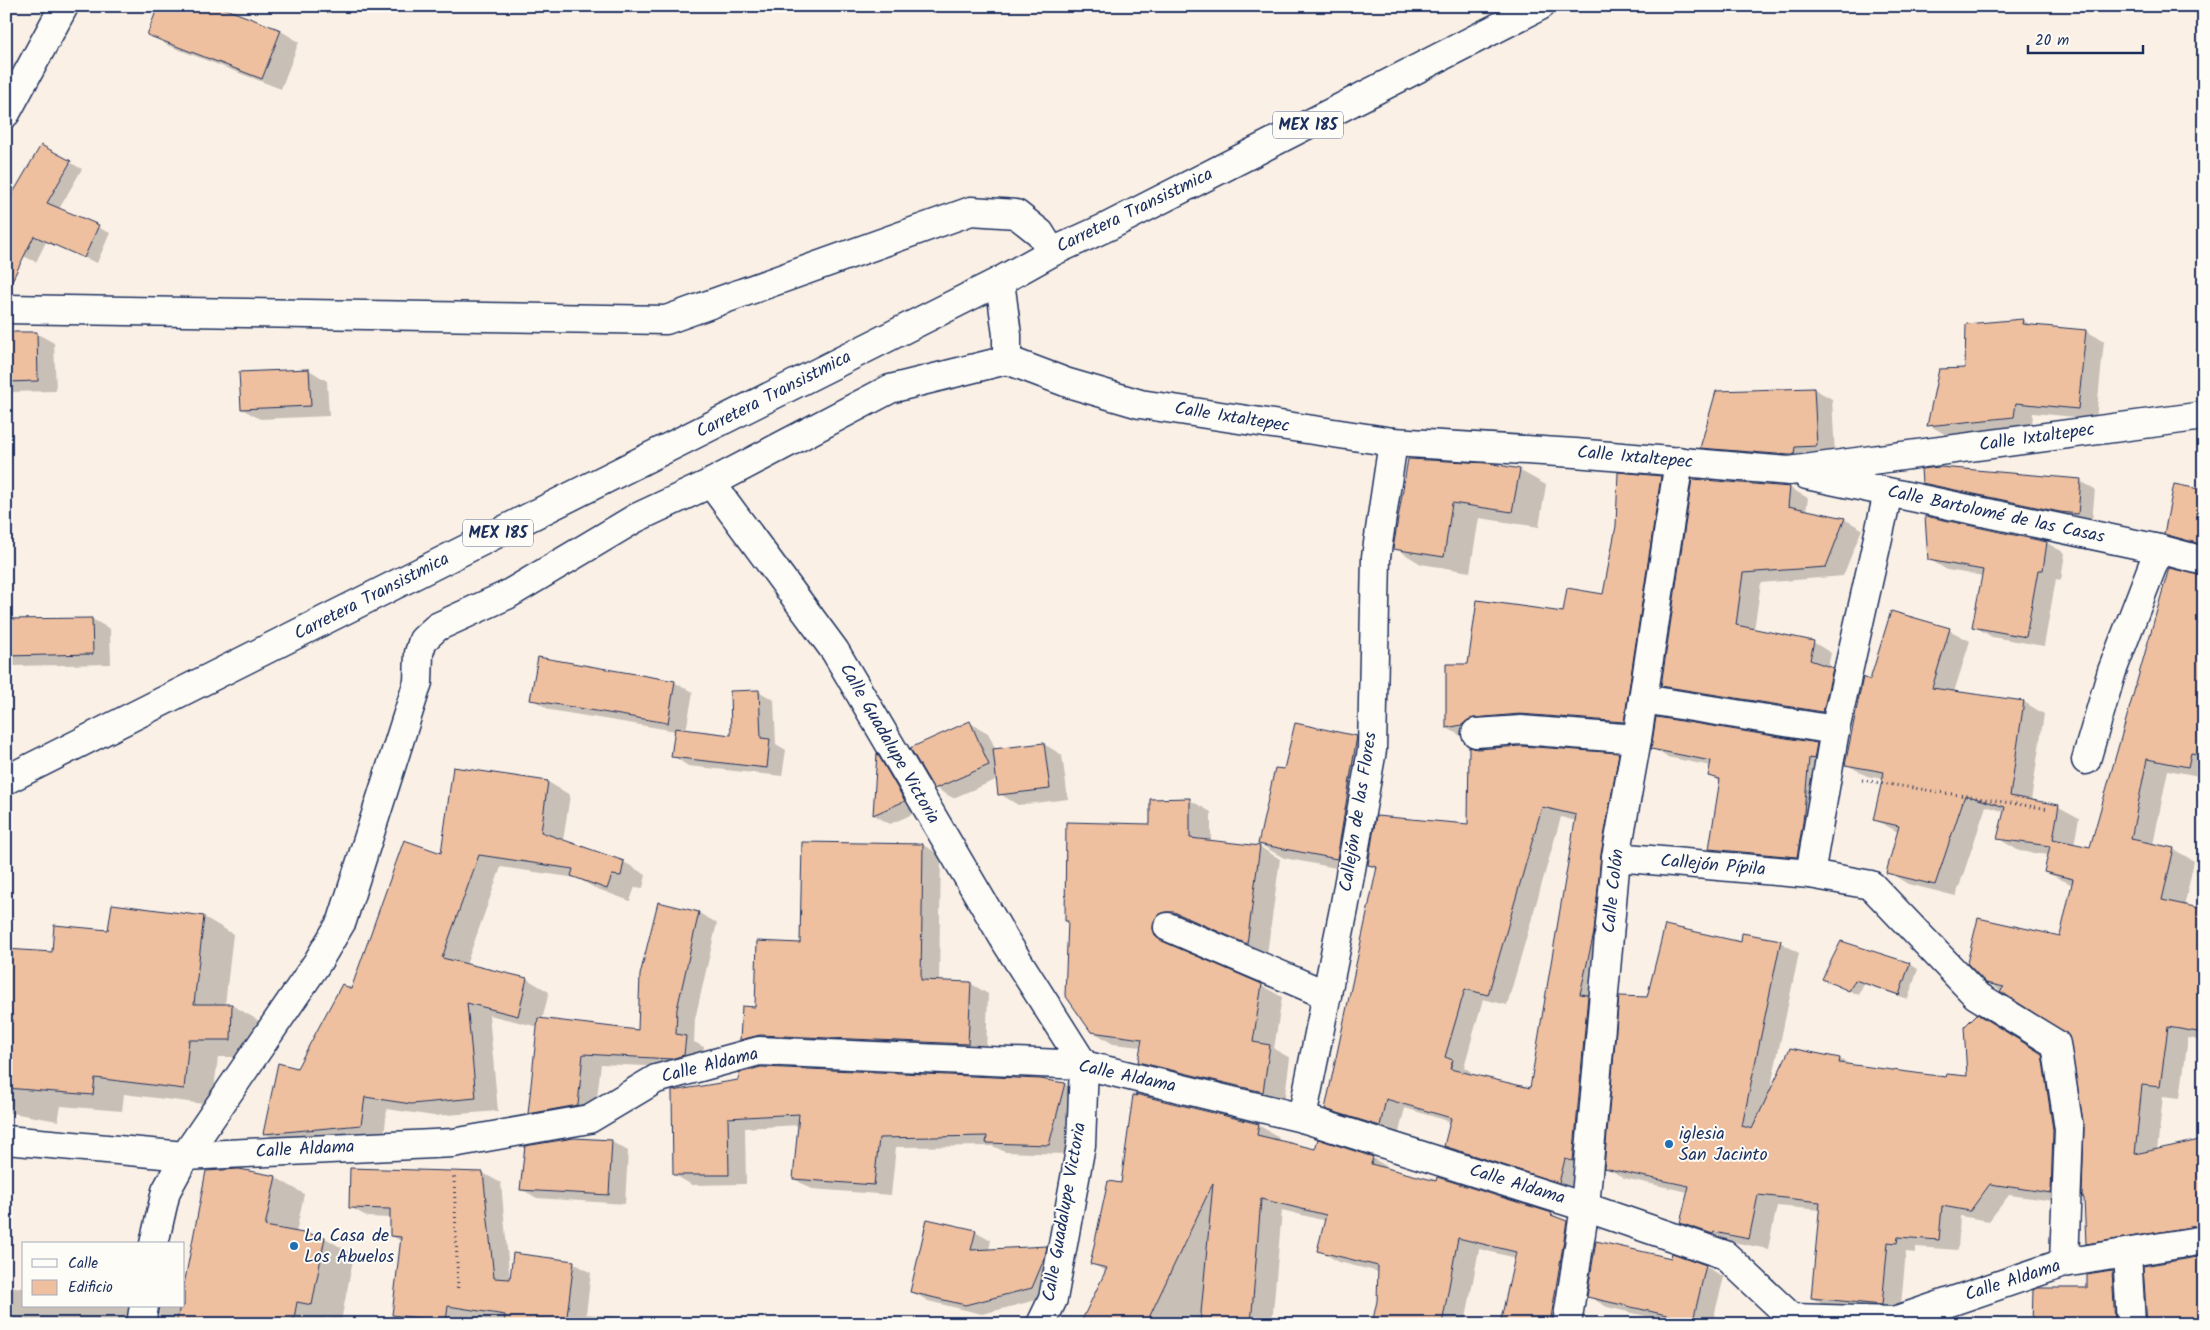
<svg xmlns="http://www.w3.org/2000/svg" width="2210" height="1330" viewBox="0 0 2210 1330" font-family="Kalam,sans-serif">
<style>
.shadow{fill:#0003;fill-rule:evenodd}
.building{fill:#efc09f;stroke:#1b2f5e;fill-rule:evenodd}
.lines{fill:none;stroke-linecap:round;stroke-linejoin:round}
.street-casing{stroke:#1b2f5e;stroke-width:31}
.primary-casing{stroke:#1b2f5e;stroke-width:31}
.path{stroke:#1b2f5e;stroke-width:3;stroke-dasharray:1 4;stroke-linecap:butt}
.street{stroke:#fdfcf7;stroke-width:28}
.primary{stroke:#fdfcf7;stroke-width:28}
.poi-dot{fill:#1f6fb2;stroke:#fdfcf7;stroke-width:2}
.labels{text-anchor:middle;dominant-baseline:central;stroke-width:4;stroke-linejoin:round;paint-order:stroke}
.shield{fill:#fdfcf7;stroke:#5f6c8c;stroke-width:1}
.shield-label{font-size:16px;font-weight:bold;fill:#1b2f5e}
.street-label{font-size:18px;fill:#1b2f5e;stroke:#fdfcf7}
.poi-label{font-size:18px;fill:#1b2f5e;stroke:#fdfcf7;text-anchor:start}
</style>
<rect width="100%" height="100%" fill="#faf0e5"/>
<filter id="ink" filterUnits="userSpaceOnUse"><feTurbulence type="fractalNoise" baseFrequency=".02" numOctaves="2"/><feDisplacementMap in="SourceGraphic" scale="10" xChannelSelector="R" yChannelSelector="G"/><feConvolveMatrix kernelMatrix="1 2 1 2 8 2 1 2 1" color-interpolation-filters="sRGB"/></filter>
<g filter="url(#ink)">
<g class="shadow">
<path d="M215 6 281 31 299 42 281 89 167 45 149 34Z"/>
<path d="M41 147 82 169 59 209 110 233 97 263 46 242 36 262 6 248Z"/>
<path d="M2023 320 2032 326 2086 331 2104 341 2096 419 2033 413 2032 427 1946 435 1929 425 1966 369Z"/>
<path d="M6 333H36L54 343 56 391 6 392Z"/>
<path d="M309 370 327 381 329 416 260 419 242 409Z"/>
<path d="M1814 389 1832 399 1835 455 1812 464 1719 458 1701 447 1717 392Z"/>
<path d="M1409 460 1519 470 1546 485 1539 527 1479 518 1470 572 1421 564 1395 548Z"/>
<path d="M2202 475H2204V550L2186 545 2166 534 2199 490Z"/>
<path d="M1661 477 1676 486 1639 731 1478 734 1463 737 1447 728 1469 665 1564 613 1604 595Z"/>
<path d="M1693 480 1790 488 1808 498 1806 511 1844 519 1862 529 1843 576 1761 583 1754 630 1813 642 1831 653 1828 667 1850 679 1841 722 1680 696 1662 685Z"/>
<path d="M2080 481 2095 489 2092 522 1939 491 1923 482Z"/>
<path d="M1926 517 2047 543 2065 553 2061 580 2056 579 2044 646 1992 637 1974 626 1983 576 1947 570 1929 559Z"/>
<path d="M2204 577V777L2168 770 2153 845 2173 849 2194 861 2184 907 2204 912V1041L2188 1038 2180 1098 2163 1096 2157 1151 2204 1140V1238L2107 1255 2087 1243 2086 1127 2070 1035 1987 982 2061 938 2073 885 2045 872 2049 855 2019 851 1999 839 2005 812 1986 806 1956 896 1908 884 1888 872 1898 832 1874 819 1883 779 1867 776 1846 764 1870 681 1949 630 1970 641 1954 692 2024 702 2044 714 2031 801 2059 807 2079 818 2074 845 2090 849Z"/>
<path d="M92 619 110 629 111 664 14 666 6 661V620Z"/>
<path d="M674 682 693 692 686 731 733 736 758 691 774 700 776 744 786 750 782 776 688 766 673 756 676 731 550 710 532 699Z"/>
<path d="M970 723 988 733 996 750 1044 744 1062 755 1068 799 1018 805 1000 794 998 779 953 798 935 788Z"/>
<path d="M1356 737 1381 752 1362 873 1284 858 1259 844 1285 770Z"/>
<path d="M1816 744 1831 752 1811 865 1724 857 1710 849 1721 782 1709 776 1711 766 1667 757 1652 748Z"/>
<path d="M1477 750 1618 754 1637 765 1578 1192 1465 1157 1446 1146 1451 1122 1405 1108 1398 1136 1345 1119 1326 1108 1378 870 1369 865 1469 825ZM1561 817 1576 821 1531 1090 1470 1075 1471 1072 1464 1067 1483 999 1507 1005Z"/>
<path d="M878 755 893 764 920 811 890 824 874 815Z"/>
<path d="M548 782 570 795 563 841 624 862 646 875 643 888 635 887 630 901 595 888 577 878 501 867 466 965 527 979 549 992 542 1020 639 1031 659 904 699 913 717 923 695 1019 694 1042 704 1047 702 1065 690 1068 601 1064 595 1115 547 1124 529 1113 539 1027 489 1015 498 1111 434 1116 387 1109 384 1137 287 1146 265 1133 297 1069 442 855Z"/>
<path d="M1190 800 1211 812V842L1260 847 1280 859 1267 954 1196 924 1187 923 1173 941 1176 949 1261 985 1282 997 1274 1049 1290 1058 1284 1103 1160 1073 1140 1061 1142 1047 1113 1044 1092 1031 1069 922 1067 921 1151 825Z"/>
<path d="M803 844 923 845 941 855 939 982 970 983 988 994 986 1054 759 1050 741 1039 756 1008 801 944Z"/>
<path d="M113 906 204 917 233 934 225 1005H232L261 1022 260 1057H218L212 1105 124 1094 122 1111 61 1106 58 1121 6 1112V951L53 954 110 932Z"/>
<path d="M1780 942 1799 953 1770 1091 1840 1059 1852 1066 1947 1079 1969 1078 1996 1027 2060 1066 2070 1203 2009 1195 1989 1221 1960 1216 1958 1250 1916 1247V1253L1906 1252 1900 1315 1831 1309 1812 1298 1821 1210 1777 1206 1768 1249 1733 1242 1732 1244 1700 1233 1681 1222 1688 1192 1624 1178 1605 1167 1648 999 1742 943Z"/>
<path d="M1909 964 1918 969 1908 999 1864 984 1859 995 1824 979Z"/>
<path d="M1064 1084 1082 1094 1067 1154 1005 1152 993 1146 896 1147 891 1195 812 1189 794 1179 799 1125 745 1128 746 1184 692 1185 675 1175 674 1092Z"/>
<path d="M1258 1125 1279 1137 1278 1141 1316 1151 1372 1158 1393 1170 1437 1182 1438 1178 1552 1214 1587 1234 1574 1324H1501L1516 1258 1479 1249 1465 1324H1377L1379 1272 1339 1262 1318 1250 1326 1221 1282 1210 1272 1324H1099L1107 1272 1091 1263 1122 1185Z"/>
<path d="M612 1142 628 1151 625 1204 537 1198 521 1189Z"/>
<path d="M207 1172 275 1177 304 1194 296 1233 325 1238 354 1255 341 1321 326 1318 325 1324H6V1286L24 1288V1306H139L159 1317 160 1306H184V1292Z"/>
<path d="M483 1173 501 1183 510 1282 574 1263 591 1273 586 1314 693 1324H392L402 1242 391 1235V1218L368 1217 350 1207Z"/>
<path d="M975 1231 991 1240 989 1250 1046 1248 1063 1257 1048 1297 982 1314 928 1301 911 1291Z"/>
<path d="M1705 1266 1724 1277 1712 1324H1680L1607 1307 1588 1296Z"/>
<path d="M2112 1272 2134 1285 2136 1324H1938L1949 1320H2034L2089 1289 2088 1276Z"/>
</g>
<g class="building">
<path d="M158 6H218L281 30 262 79 147 35Z"/>
<path d="M41 145 71 161 47 203 99 225 84 258 34 236 6 293V205Z"/>
<path d="M2023 319 2022 324 2086 330 2078 409 2016 403 2014 417 1927 426 1939 369 1965 368 1966 324Z"/>
<path d="M6 332H37L38 381 6 382Z"/>
<path d="M309 369 311 406 241 409 239 372Z"/>
<path d="M1814 388 1817 446 1795 447 1794 455H1789L1700 448 1716 391Z"/>
<path d="M1408 459 1488 463 1520 469 1512 512 1452 503 1444 557 1393 549Z"/>
<path d="M1940 467 2081 479 2078 514 2060 512 1922 483 1921 469Z"/>
<path d="M1618 472 1661 476 1624 722 1520 714 1474 718 1468 720 1462 725 1446 728V664H1468L1477 600 1563 612 1567 588 1603 594 1616 526Z"/>
<path d="M1692 479 1790 487 1788 506 1845 518 1826 567 1743 573 1736 625 1814 641 1810 660 1833 668 1823 712 1661 686Z"/>
<path d="M2174 484 2204 490V545L2164 534Z"/>
<path d="M1925 516 2047 542 2043 570H2038L2026 637 1972 627 1983 570 1928 560Z"/>
<path d="M2169 568 2204 576V755L2191 753 2188 767 2147 759 2131 839 2174 848 2162 900 2204 909V1033L2168 1027 2160 1087 2142 1085 2135 1154 2204 1139V1225L2086 1244 2084 1198 2082 1197 2084 1127 2069 1036 2000 991 2004 987 1986 983 1967 963 1978 918 2060 936 2073 879 2044 872 2050 846 1997 839 2005 807 1965 795 1935 885 1886 873 1899 826 1873 820 1884 772 1845 765 1863 677 1870 680 1891 611 1950 628 1932 688 2024 701 2010 796 2059 805 2053 839 2090 847Z"/>
<path d="M92 618 93 654 6 656V619Z"/>
<path d="M538 657 675 681 668 723 530 700Z"/>
<path d="M759 690 761 738 770 739 767 768 671 757 675 728 731 735 730 691Z"/>
<path d="M1656 717 1817 743 1814 759 1809 758 1803 822 1797 857 1709 849 1720 779 1708 776 1711 761 1651 749Z"/>
<path d="M970 721 989 765 934 789 910 748Z"/>
<path d="M1295 723 1357 736 1337 859 1258 844 1275 768 1284 769Z"/>
<path d="M1044 743 1050 789 998 795 993 749Z"/>
<path d="M1521 746 1619 753 1601 854 1594 933 1580 994 1588 995 1573 1161 1565 1159 1559 1183 1444 1146 1451 1118 1386 1099 1380 1126 1325 1109 1377 867 1368 865 1376 816 1468 824 1469 747 1477 749ZM1542 807 1576 815 1530 1088 1450 1069 1453 1060 1445 1057 1465 989 1488 995Z"/>
<path d="M877 753 905 801 873 815Z"/>
<path d="M453 767 548 781 541 832 624 861 621 876 612 875 607 889 571 876 573 869 479 855 442 958 527 978 518 1016 467 1003 476 1098 411 1104 365 1097 361 1125 263 1134 278 1063 297 1068 342 984 351 989 404 840 441 853Z"/>
<path d="M1190 798V838L1260 846 1247 944 1174 912H1166L1158 915 1154 921 1153 929 1156 937 1162 941 1262 984 1253 1042 1270 1045 1263 1092 1138 1062 1142 1039 1091 1032 1065 995 1068 921H1065L1066 822 1150 824V799Z"/>
<path d="M802 842 923 844 921 980 971 982 968 1044 760 1035 740 1040 742 1006 755 1007 757 941 800 943Z"/>
<path d="M658 902 699 912 677 1009 676 1034 686 1036 684 1055 671 1059 583 1054 578 1105 528 1114 538 1018 638 1030 640 975Z"/>
<path d="M112 904 204 916 194 1004H232L231 1040H189L184 1089 95 1078 93 1095 6 1088V949L52 952 54 925 108 930Z"/>
<path d="M1665 925 1741 942 1742 933 1781 940 1742 1126 1752 1129 1790 1048 1840 1058 1839 1063 1946 1077 1947 1074 1967 1076 1964 1027 1977 1014 2042 1054 2053 1130 2051 1193 1990 1184 1970 1211 1942 1206 1939 1240 1898 1237 1897 1243 1888 1242 1882 1305 1811 1298 1820 1202 1758 1195 1749 1239 1714 1232 1713 1234 1680 1223 1689 1186 1604 1168 1619 996 1647 997Z"/>
<path d="M1841 941 1910 963 1899 995 1855 980 1849 991 1822 979Z"/>
<path d="M761 1067 1040 1079 1065 1083 1049 1145 986 1143 987 1136 879 1138 874 1185 793 1179 799 1114 728 1118 729 1175H673L672 1091 738 1080 739 1073Z"/>
<path d="M1135 1094 1259 1124 1257 1135 1315 1149 1318 1139 1373 1157 1371 1164 1436 1181 1437 1177 1552 1213 1551 1215 1567 1221 1550 1324H1500L1516 1252 1458 1238 1442 1324H1372L1377 1301 1378 1266 1317 1251 1326 1215 1261 1199 1251 1324H1200L1213 1183 1146 1324H1080L1107 1268 1090 1264 1108 1181 1121 1183 1133 1095 1137 1096Z"/>
<path d="M574 1138 612 1140 609 1195 520 1190 525 1146Z"/>
<path d="M350 1168 483 1172 494 1278 510 1279 513 1253 574 1261 566 1324H504L505 1315 448 1306 446 1321 392 1315 401 1237 390 1236V1209L349 1208Z"/>
<path d="M239 1169 276 1176 265 1226 325 1237 312 1305 297 1302 293 1324H176L180 1306H184V1285L206 1171Z"/>
<path d="M927 1219 976 1230 971 1250 1047 1246 1045 1257 1032 1288 965 1305 910 1292Z"/>
<path d="M1596 1241 1671 1258 1672 1253 1706 1265 1693 1321 1587 1297Z"/>
<path d="M2204 1256V1324H2147L2143 1266Z"/>
<path d="M2112 1271 2115 1324H2032L2033 1290 2038 1288H2087V1275Z"/>
</g>
<g class="lines">
<defs>
<g id="street">
<path d="M6 113 64 6"/>
<path d="M1000 281 1007 335V360"/>
<path d="M6 309 666 320 971 211 1016 214 1040 233 1052 252"/>
<path d="M1007 360 890 389 711 483 835 651 1006 942 1084 1065 1081 1145 1053 1299 1041 1324"/>
<path d="M1007 360 1068 383 1140 404 1393 442 1575 453 1789 471 2204 416"/>
<path d="M1807 475 2159 549 2204 561"/>
<path d="M1643 699 1835 730"/>
<path d="M1476 733 1521 730 1637 739"/>
<path d="M2086 760 2112 671 2159 549"/>
<path d="M1616 857 1810 874 1871 885 1976 995 2056 1044 2069 1129 2064 1263"/>
<path d="M1810 874 1835 730 1888 493"/>
<path d="M1168 927 1327 995"/>
<path d="M1302 1118 1344 909 1372 750 1376 557 1393 442"/>
<path d="M6 1140 185 1156 453 1143 589 1119 656 1079 759 1051 1084 1065 1302 1118 1585 1207 1725 1255 1792 1318 1894 1321 2064 1263 2204 1240"/>
<path d="M154 1244 166 1191 185 1156 317 963 342 921 418 682 419 653 423 640 437 627 507 595 636 518 711 483"/>
<path d="M2127 1253 2131 1324"/>
<path d="M141 1324 144 1306"/>
<path d="M1567 1324 1585 1207 1616 857 1637 739 1679 461"/>
</g>
<path id="primary" d="M6 780 1000 281 1052 252 1109 226 1540 6"/>
</defs>
<use href="#street" class="street-casing"/>
<use href="#primary" class="primary-casing"/>
<g class="path">
<path d="M1862 780 2049 809"/>
<path d="M454 1177 458 1291"/>
</g>
<use href="#street" class="street"/>
<use href="#primary" class="primary"/>
</g>
</g>
<g class="poi-dot">
<circle cx="1669" cy="1144" r="5"/>
<circle cx="294" cy="1246" r="5"/>
</g>
<g class="labels">
<g class="shield">
<rect x="1273" y="111.5" width="70" height="27" rx="4"/>
<rect x="463" y="519.5" width="70" height="27" rx="4"/>
</g>
<g class="shield-label">
<text x="1308" y="125">MEX 185</text>
<text x="498" y="533">MEX 185</text>
</g>
<g class="street-label">
<text transform="translate(1135 211) rotate(-26)">Carretera Transistmica</text>
<text transform="translate(774 395) rotate(-27)">Carretera Transistmica</text>
<text transform="translate(1232 418) rotate(9)">Calle Ixtaltepec</text>
<text transform="translate(2037 438) rotate(-8)">Calle Ixtaltepec</text>
<text transform="translate(1635 458) rotate(5)">Calle Ixtaltepec</text>
<text transform="translate(1996 515) rotate(12)">Calle Bartolomé de las Casas</text>
<text transform="translate(372 597) rotate(-27)">Carretera Transistmica</text>
<text transform="translate(889 744) rotate(60)">Calle Guadalupe Victoria</text>
<text transform="translate(1359 812) rotate(-81)">Callejón de las Flores</text>
<text transform="translate(1713 866) rotate(5)">Callejón Pípila</text>
<text transform="translate(1614 891) rotate(-84)">Calle Colón</text>
<text transform="translate(710 1066) rotate(-14)">Calle Aldama</text>
<text transform="translate(1127 1077) rotate(12)">Calle Aldama</text>
<text transform="translate(305 1150) rotate(-3)">Calle Aldama</text>
<text transform="translate(1517 1185) rotate(17)">Calle Aldama</text>
<text transform="translate(1065 1212) rotate(-80)">Calle Guadalupe Victoria</text>
<text transform="translate(2013 1281) rotate(-18)">Calle Aldama</text>
</g>
<g class="poi-label">
<text x="1679" y="1134">iglesia<tspan x="1679" dy="21">San Jacinto</tspan></text>
<text x="304" y="1236">La Casa de<tspan x="304" dy="21">Los Abuelos</tspan></text>
</g>
</g>
<rect width="2210" height="1330" fill="none" stroke="#fdfcf7" stroke-width="25"/>
<rect x="12" y="12" width="2185" height="1305" fill="none" stroke="#1b2f5e" stroke-width="2" filter="url(#ink)"/>
<rect x="22" y="1242" width="162" height="65" fill="#fdfcf7" stroke="#a3aaba"/>
<rect x="32" y="1259" width="25" height="8" fill="#fdfcf7" stroke="#a3aaba"/>
<text x="68" y="1268" font-size="15" fill="#1b2f5e">Calle</text>
<rect x="32" y="1280" width="25" height="15" fill="#efc09f" stroke="#a3aaba"/>
<text x="68" y="1292" font-size="15" fill="#1b2f5e">Edificio</text>
<path d="M2028 45v8h115v-8" fill="none" stroke="#1b2f5e" stroke-width="2.5"/>
<text x="2035" y="45" font-size="15" fill="#1b2f5e" stroke="#fdfcf7" stroke-width="4" paint-order="stroke">20 m</text>
</svg>
